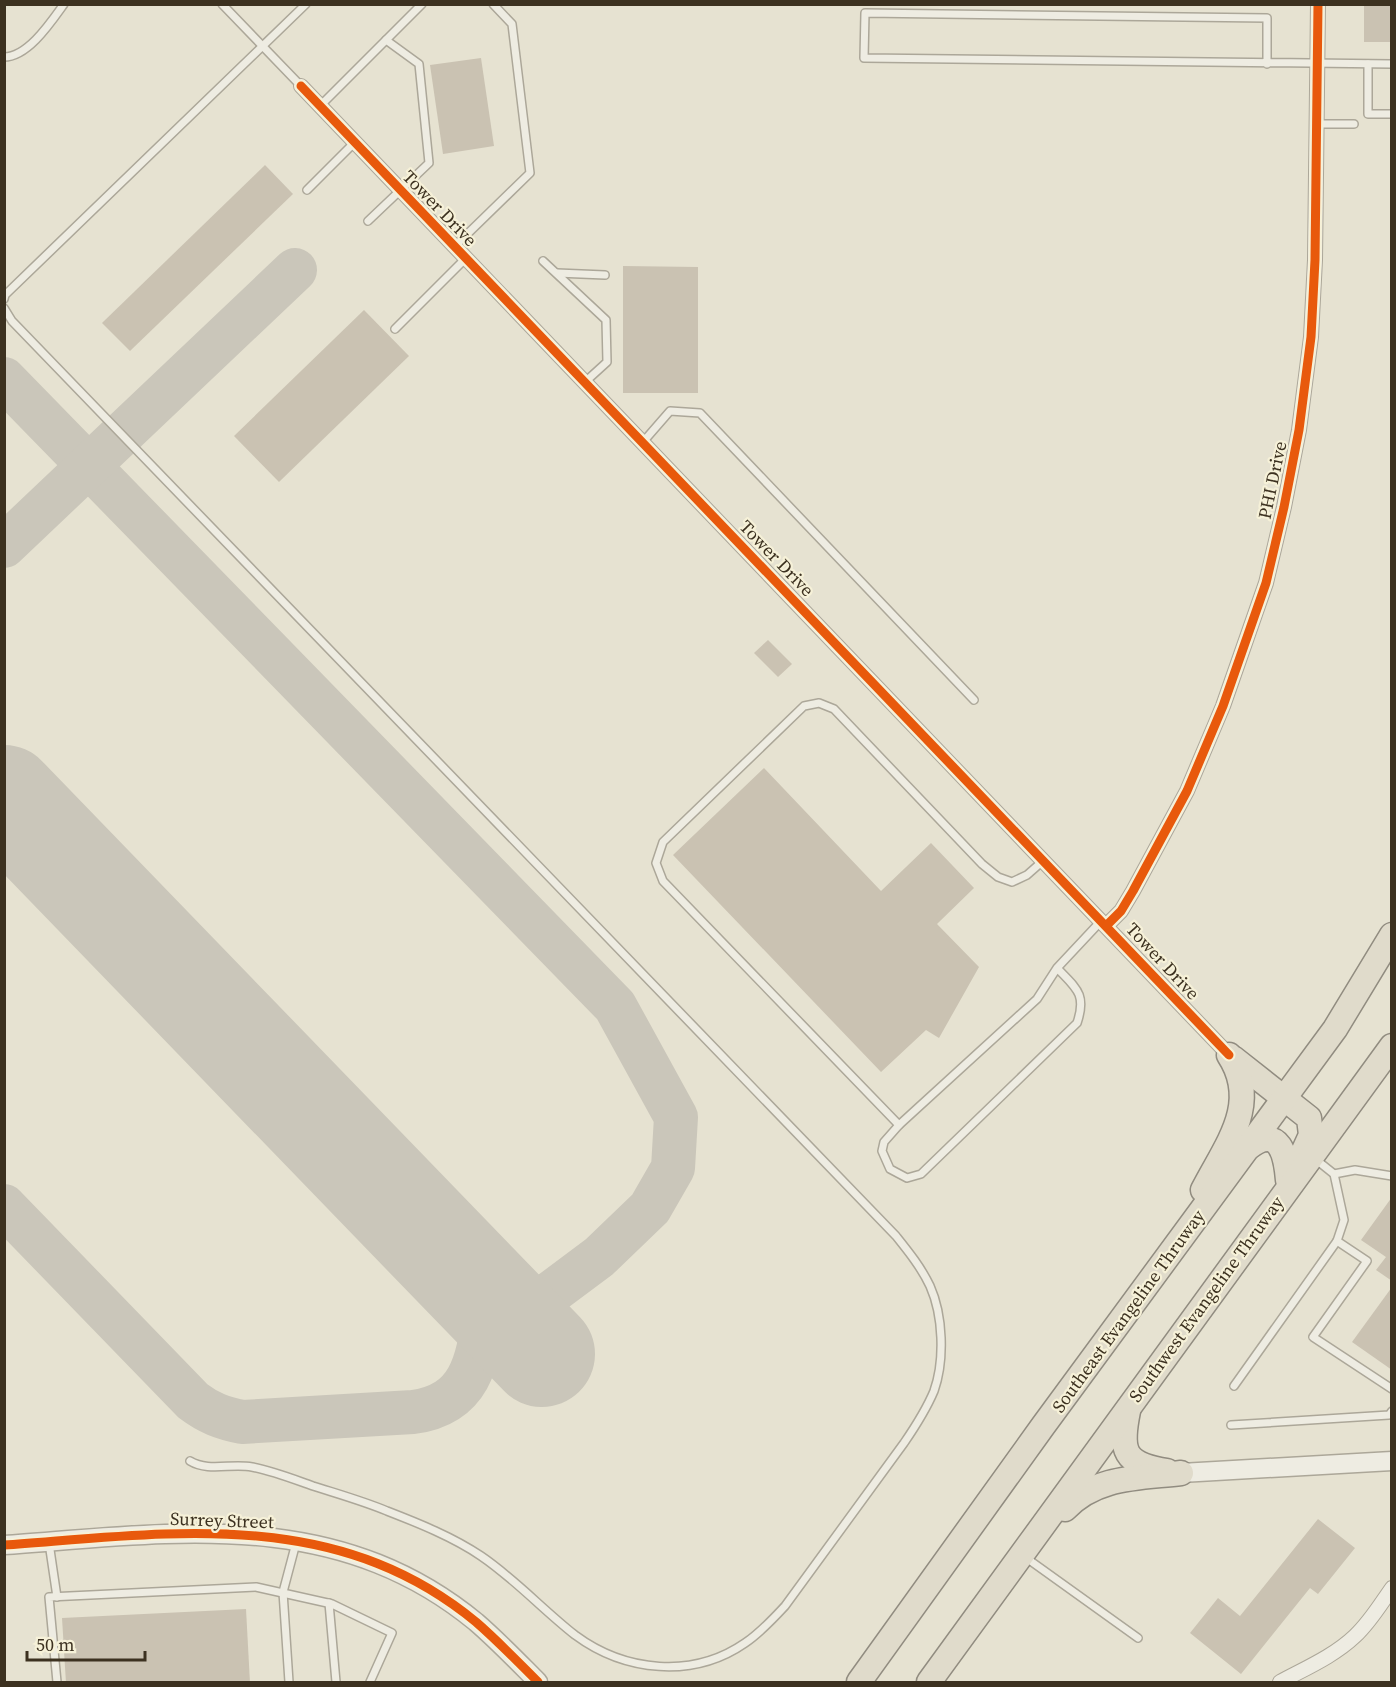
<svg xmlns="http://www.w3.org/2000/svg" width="1396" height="1687" viewBox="0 0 1396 1687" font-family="'Source Serif 4',serif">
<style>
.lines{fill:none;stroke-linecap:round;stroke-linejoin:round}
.taxiway{stroke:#cac6ba;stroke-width:44}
.runway{stroke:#cac6ba;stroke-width:106}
.building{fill:#cac2b2}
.service-casing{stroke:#aca799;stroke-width:10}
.minor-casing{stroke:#aca799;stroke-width:16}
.tertiary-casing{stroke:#aca799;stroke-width:21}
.trunk-casing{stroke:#918c80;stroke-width:27}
.service{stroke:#eeece2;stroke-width:7}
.minor{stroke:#eeece2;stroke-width:14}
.tertiary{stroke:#eeece2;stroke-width:18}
.trunk{stroke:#e0dbcb;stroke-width:24}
.cycleway-casing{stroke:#f6f1d8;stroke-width:13}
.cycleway{stroke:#e8590c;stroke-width:9}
.labels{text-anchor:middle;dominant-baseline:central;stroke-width:4.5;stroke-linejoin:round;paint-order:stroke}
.street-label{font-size:18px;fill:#3c3120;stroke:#f6f1d8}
</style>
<rect width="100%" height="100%" fill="#e6e2d1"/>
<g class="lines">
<g class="taxiway">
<path d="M4 379 615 1006 676 1117 673 1168 650 1208 599 1257 544 1298H487C478 1351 478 1403 413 1412L242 1422C222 1418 209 1413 193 1401L4 1206"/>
<path d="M4 546 295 270"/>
<path d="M4 844 36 849 73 869"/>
</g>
<path class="runway" d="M4 798 542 1354"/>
</g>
<g class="building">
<rect x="1364" y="4" width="28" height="38"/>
<path d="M481 58 494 146 443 154 430 65Z"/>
<path d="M265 165 293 194 130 351 102 323Z"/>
<path d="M623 266 698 267V393H623Z"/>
<path d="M364 310 409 356 279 482 234 436Z"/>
<path d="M768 640 792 664 778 677 754 653Z"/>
<path d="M764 768 881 891 931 843 974 888 937 924 979 967 939 1038 926 1030 881 1072 673 855Z"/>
<path d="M1392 1197V1281L1376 1270 1386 1257 1361 1240Z"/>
<path d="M1392 1287V1370L1352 1342Z"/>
<path d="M1318 1519 1355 1548 1318 1594 1310 1588 1241 1674 1190 1633 1218 1598 1240 1616Z"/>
<path d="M246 1609 250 1683H66L62 1618Z"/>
</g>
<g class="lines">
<defs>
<g id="service">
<path d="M222 4 301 86"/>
<path d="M4 57C28 57 51 22 64 4"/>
<path d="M1267 64V18L865 13 864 58 1392 64"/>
<path d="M1368 64V114H1392"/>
<path d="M320 106 422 4"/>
<path d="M1317 124H1354"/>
<path d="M307 190 355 142"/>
<path d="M368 221 429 163 419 64 386 40"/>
<path d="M455 246 530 173 512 24 493 4"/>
<path d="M543 261 606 320 607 362 585 382"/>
<path d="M557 273 605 275"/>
<path d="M4 299 5 295 306 4"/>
<path d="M4 308 12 321 896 1236C908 1251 921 1267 930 1286 943 1315 945 1360 934 1391 926 1410 915 1427 904 1443L785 1606C773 1619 760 1633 745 1643 693 1679 625 1672 575 1635 543 1610 515 1579 481 1556 453 1537 418 1523 387 1511 363 1501 338 1494 313 1486 293 1479 273 1471 252 1467 232 1463 208 1472 190 1461"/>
<path d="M395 329 466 258"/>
<path d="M643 442 670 411 700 413 974 700"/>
<path d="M1057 968C1076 988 1087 994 1077 1023L921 1174 907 1178 890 1169 882 1151 884 1142 899 1125 1037 999 1057 968 1102 920"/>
<path d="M899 1125 663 881 656 863 663 842 804 706 819 703 834 709 982 864 998 877 1012 882 1027 875 1044 860"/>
<path d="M1314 1158 1334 1174 1344 1220 1337 1241 1367 1261 1313 1337 1392 1389"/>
<path d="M1334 1174 1355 1170 1392 1176"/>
<path d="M1234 1386 1337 1241"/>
<path d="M1231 1425 1389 1415 1392 1411"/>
<path d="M49 1543 57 1597"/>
<path d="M1025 1557 1138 1638"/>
<path d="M329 1603 336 1682"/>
<path d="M57 1682 49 1597 256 1587 332 1604 392 1633 370 1682"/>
<path d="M289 1682 283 1592 296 1543"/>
</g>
<g id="minor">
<path d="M301 86 1229 1055"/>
<path d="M1107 925 1121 911 1133 891 1187 791 1223 706 1266 583 1284 507 1299 430 1311 337 1315 260 1318 4"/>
<path d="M1280 1682C1306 1668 1334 1656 1355 1636 1370 1622 1380 1605 1392 1588"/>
</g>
<g id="tertiary">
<path d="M1181 1473 1392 1461"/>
<path d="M4 1545C172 1533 335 1506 476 1622 498 1641 518 1662 538 1682"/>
</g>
<g id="trunk">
<path d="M1233 1058 1309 1118 1311 1135 1301 1157"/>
<path d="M1249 1147C1280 1124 1286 1156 1288 1180"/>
<path d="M1203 1190C1226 1145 1261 1104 1229 1055"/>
<path d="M1128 1411C1120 1451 1123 1464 1167 1471"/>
<path d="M1065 1509C1096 1476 1139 1478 1181 1473"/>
<path d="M859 1682 1043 1426 1335 1029 1392 935"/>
<path d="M929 1682 1392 1046"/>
</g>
</defs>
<use href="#service" class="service-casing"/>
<use href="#minor" class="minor-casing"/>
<use href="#tertiary" class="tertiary-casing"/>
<use href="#trunk" class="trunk-casing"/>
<use href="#service" class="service"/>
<use href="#minor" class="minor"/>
<use href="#tertiary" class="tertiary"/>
<use href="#trunk" class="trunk"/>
<defs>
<g id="cycleway">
<path d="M301 86 1229 1055"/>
<path d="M1107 925 1121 911 1133 891 1187 791 1223 706 1266 583 1284 507 1299 430 1311 337 1315 260 1318 4"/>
<path d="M4 1545C172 1533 335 1506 476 1622 498 1641 518 1662 538 1682"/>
</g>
</defs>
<use href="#cycleway" class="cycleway-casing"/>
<use href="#cycleway" class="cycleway"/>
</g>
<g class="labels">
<g class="street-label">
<text transform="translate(440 208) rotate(46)">Tower Drive</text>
<text transform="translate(1272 480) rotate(-78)">PHI Drive</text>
<text transform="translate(777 558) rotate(46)">Tower Drive</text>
<text transform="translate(1163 961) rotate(47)">Tower Drive</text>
<text transform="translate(1206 1299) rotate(-54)">Southwest Evangeline Thruway</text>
<text transform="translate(1128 1311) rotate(-54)">Southeast Evangeline Thruway</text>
<text transform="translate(222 1520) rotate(2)">Surrey Street</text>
</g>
</g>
<rect width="1396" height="1687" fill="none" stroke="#3c3120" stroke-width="12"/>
<path d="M27 1651v9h118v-9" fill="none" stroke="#3c3120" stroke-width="3"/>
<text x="36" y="1651" font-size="18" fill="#3c3120" stroke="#f6f1d8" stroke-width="4.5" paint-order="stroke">50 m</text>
</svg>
